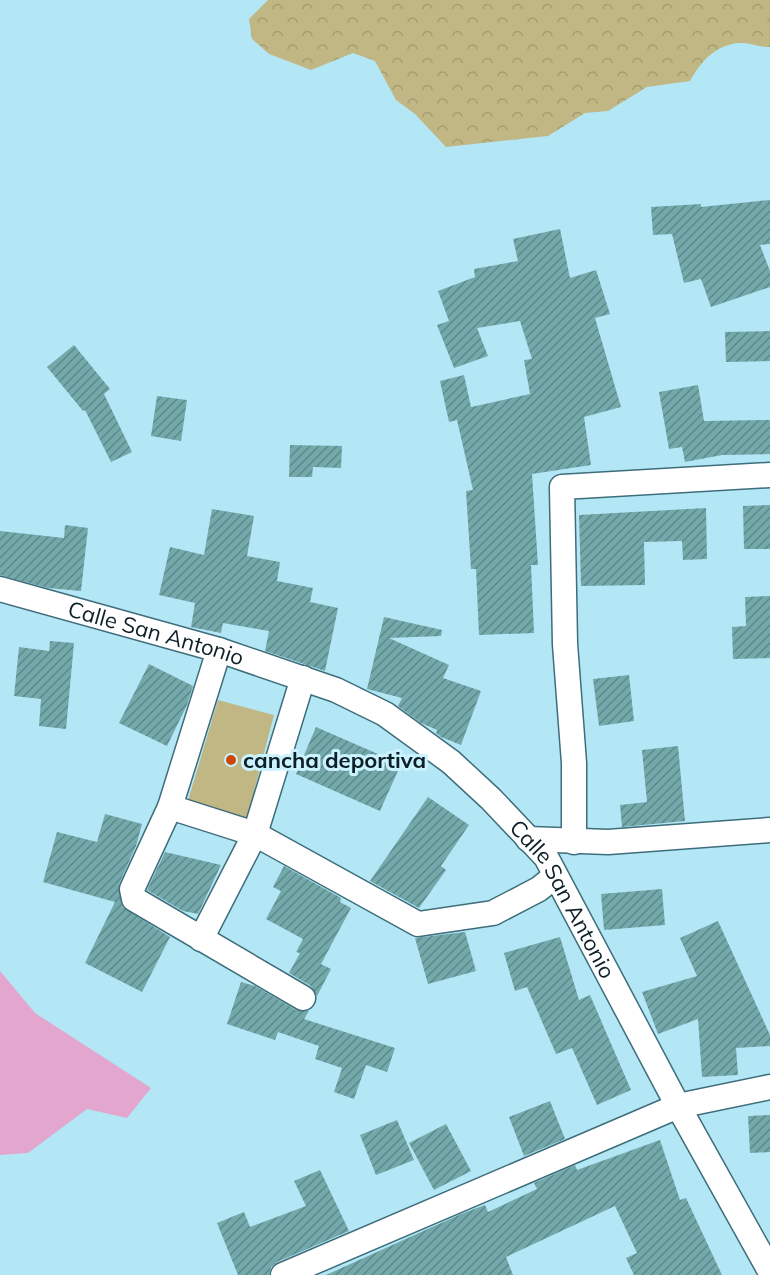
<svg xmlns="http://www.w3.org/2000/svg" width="770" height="1275" viewBox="0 0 770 1275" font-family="Mulish,sans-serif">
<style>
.grass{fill:#c0b784}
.forest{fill:url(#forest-crowns)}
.water{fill:#e3a7cf}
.building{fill:url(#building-hatch)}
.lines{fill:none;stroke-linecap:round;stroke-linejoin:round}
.minor-casing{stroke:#3e6d7b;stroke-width:27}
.minor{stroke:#fff;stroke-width:24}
.poi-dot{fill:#cd470a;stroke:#caf2ff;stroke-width:2}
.labels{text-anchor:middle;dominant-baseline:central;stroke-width:6;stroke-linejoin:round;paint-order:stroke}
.street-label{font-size:22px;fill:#0c2026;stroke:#caf2ff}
.poi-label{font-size:22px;font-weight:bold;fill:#0c2026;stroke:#caf2ff;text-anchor:start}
</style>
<defs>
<pattern id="forest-crowns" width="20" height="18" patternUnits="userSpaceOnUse" patternTransform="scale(1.5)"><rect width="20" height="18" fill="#c0b784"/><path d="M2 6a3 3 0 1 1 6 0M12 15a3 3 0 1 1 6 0" fill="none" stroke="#a49d72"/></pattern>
<pattern id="building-hatch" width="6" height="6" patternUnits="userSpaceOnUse" patternTransform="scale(1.5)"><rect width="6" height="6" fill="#74a9ab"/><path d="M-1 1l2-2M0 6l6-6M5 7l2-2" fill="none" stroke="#5e898b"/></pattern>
</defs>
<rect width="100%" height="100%" fill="#b4e7f6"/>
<path class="grass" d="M218 700 274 715 247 818 187 804Z"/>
<path class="forest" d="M268 0H770V47C760 48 751 42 741 43 716 44 701 61 690 81L647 87 608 111 585 113 548 136 446 147 415 114 396 100 375 61 353 53 311 70 269 54 252 39 249 19Z"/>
<path class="water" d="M0 971 35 1013 151 1088 127 1118 87 1109 28 1153 0 1155Z"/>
<g class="building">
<path d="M770 200V244L760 245 770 271V287L711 307 701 279 684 283 672 234 653 235 651 207 701 204V207Z"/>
<path d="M560 229 570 278 596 270 610 314 595 318 621 407 584 417 591 465 532 474 538 565H531L534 633 479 635 476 569H471L466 491 473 490 457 420 449 422 440 381 464 375 471 407 530 394 524 360 532 359 520 321 477 328 488 356 454 368 437 325 449 321 438 291 475 277 474 269 518 261 513 239Z"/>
<path d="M770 331V361L726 362 725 332Z"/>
<path d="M74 345 110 389 104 394 132 452 111 462 85 410 83 411 47 367Z"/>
<path d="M698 385 704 421 770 420V454L722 455 685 462 682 447 669 449 659 392Z"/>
<path d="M157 396 187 400 181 441 151 436Z"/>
<path d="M290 445 342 446 341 468 313 467 312 477H289Z"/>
<path d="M770 505V549H744L743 506Z"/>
<path d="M706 508 707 559 683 560 682 541 644 542 645 585 581 586 579 515Z"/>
<path d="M212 509 254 516 247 556 280 562 277 581 313 588 310 602 338 608 325 671 265 651 269 631 223 623 221 633 191 627 195 603 159 595 170 547 204 555Z"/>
<path d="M65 525 88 528 81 591 48 588 0 575V531L64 538Z"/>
<path d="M770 596V658L733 659 732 627 746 626 745 597Z"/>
<path d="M384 617 442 630 441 636 389 638 449 665 443 678 481 691 461 745 441 737 436 733 437 730 421 723 398 706 402 698 367 689Z"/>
<path d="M50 641 74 643 66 729 39 726 41 699 14 696 19 647 49 651Z"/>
<path d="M149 664 193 686 187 705 167 746 119 723Z"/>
<path d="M629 675 634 721 599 726 593 679Z"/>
<path d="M316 727 401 764 380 811 296 774Z"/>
<path d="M678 746 685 821 622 827 620 805 647 802 642 750Z"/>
<path d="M428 797 469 825 441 866 446 870 419 908 370 881Z"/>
<path d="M105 814 142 824 136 846 119 884 122 907 170 937 142 992 85 963 115 902 43 882 57 832 97 842Z"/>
<path d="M165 852 221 865 198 914 183 911 147 890Z"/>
<path d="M284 866 341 898 340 902 351 908 321 964 331 969 317 996 311 986 289 973 300 953 296 952 303 939 266 919 281 891 273 887Z"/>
<path d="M662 889 665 925 604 930 601 894Z"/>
<path d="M718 921 770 1035V1046L736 1048 738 1075 702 1077 698 1019 658 1034 642 992 697 976 680 938Z"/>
<path d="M465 932 476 971 428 984 415 938Z"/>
<path d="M560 937 579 1000 590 995 631 1090 597 1105 572 1048 556 1054 527 987 515 991 504 953Z"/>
<path d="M241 982 255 986 296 1010 309 1011 304 1019 395 1048 387 1072 366 1065 354 1099 334 1092 342 1068 315 1059 319 1046 278 1032 275 1040 227 1024Z"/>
<path d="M550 1101 565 1139 524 1156 509 1117Z"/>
<path d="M770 1115V1152L750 1153 748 1116Z"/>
<path d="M397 1120 414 1160 376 1175 360 1135Z"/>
<path d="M446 1124 471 1171 434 1190 409 1143Z"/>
<path d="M660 1140 680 1200 686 1198 722 1275H634L626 1258 637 1253 615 1206 506 1257 513 1275H326L461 1214 485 1205 488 1212 537 1189 534 1183 575 1165 577 1170Z"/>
<path d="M320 1170 349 1231 277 1262 271 1267 269 1275H238L217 1223 244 1212 250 1227 306 1206 294 1181Z"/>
</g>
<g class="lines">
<defs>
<g id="minor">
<path id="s1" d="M0 589 219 650 336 690 385 714 451 762 491 799 546 857 678 1106 770 1271"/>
<path d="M219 650 170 807 255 834 418 924 493 913 539 889 555 876"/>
<path d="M170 807 132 889 134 899 303 998"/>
<path d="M528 839 608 842 770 830"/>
<path d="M574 842V763L565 644 562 487 770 475"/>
<path d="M201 939 255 834 303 678"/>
<path d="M283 1275 678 1106 770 1087"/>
</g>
</defs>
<use href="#minor" class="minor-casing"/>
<use href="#minor" class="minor"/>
</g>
<circle class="poi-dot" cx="231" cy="760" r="6"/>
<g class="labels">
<g class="street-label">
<text stroke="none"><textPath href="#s1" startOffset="162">Calle San Antonio</textPath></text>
<text stroke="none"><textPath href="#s1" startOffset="666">Calle San Antonio</textPath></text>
</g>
<g class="poi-label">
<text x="243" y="760">cancha deportiva</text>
</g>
</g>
</svg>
